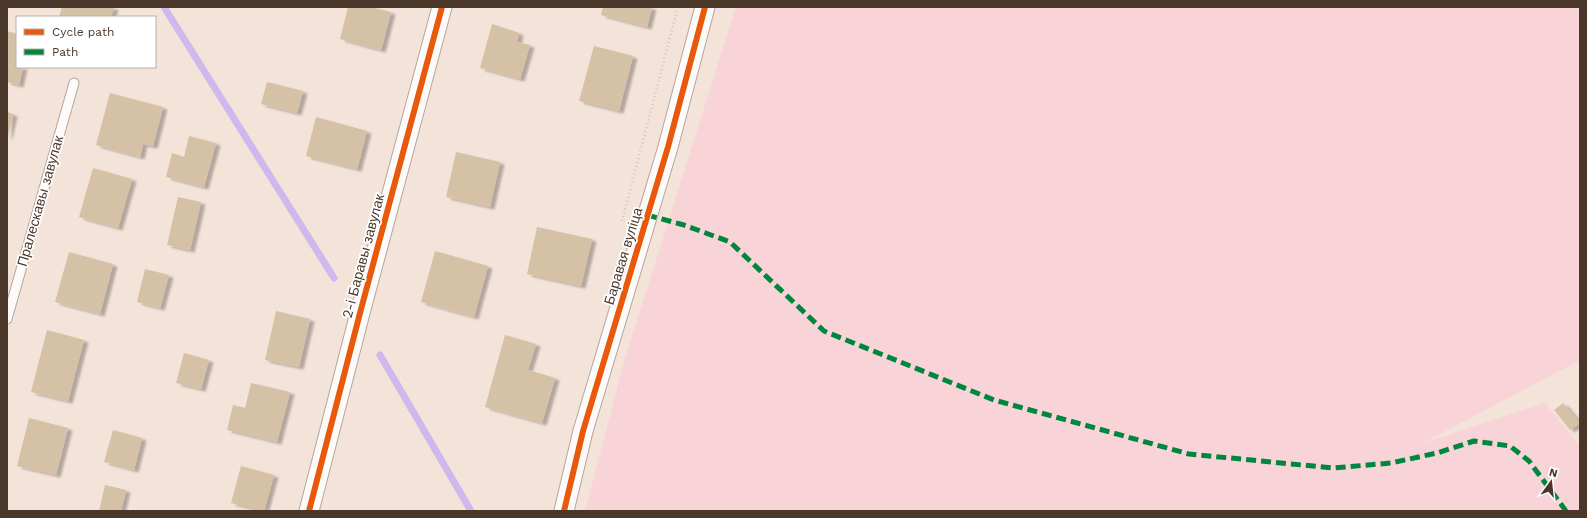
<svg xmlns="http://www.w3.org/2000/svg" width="1587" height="518" viewBox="0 0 1587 518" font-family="'Work Sans',sans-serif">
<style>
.green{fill:#f8d3d7}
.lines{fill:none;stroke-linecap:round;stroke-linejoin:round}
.stream{stroke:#ceb8ee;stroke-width:7}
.building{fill:#d5c1a6;filter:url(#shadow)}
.lane-casing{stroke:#b5a59a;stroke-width:11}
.street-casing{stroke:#b5a59a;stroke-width:21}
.path{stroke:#cec6c2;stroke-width:2.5;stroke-dasharray:1 3;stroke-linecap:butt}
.lane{stroke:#fdfbf9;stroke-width:9}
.street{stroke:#fdfbf9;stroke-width:19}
.quiet{stroke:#00873e;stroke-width:5;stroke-dasharray:10 5;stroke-linecap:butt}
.cycleway-casing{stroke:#fff;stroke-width:8}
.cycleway{stroke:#e8590c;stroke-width:6}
.labels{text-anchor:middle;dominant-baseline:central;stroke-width:3.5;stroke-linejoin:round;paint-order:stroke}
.street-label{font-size:14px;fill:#4a3729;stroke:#fff}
</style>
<defs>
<filter id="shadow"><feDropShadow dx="4.5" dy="2.5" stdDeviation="1" flood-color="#0004"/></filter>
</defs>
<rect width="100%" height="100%" fill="#f4e3d8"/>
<path class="green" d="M736 7H1580V360L1421 444 1545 403 1580 446V511H585L624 362Z"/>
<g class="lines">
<g class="stream">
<path d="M164 7 334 278"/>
<path d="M380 355 471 511"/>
</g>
</g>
<g class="building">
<path d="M62 7H112L114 8 111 17H59Z"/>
<path d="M348 7H371L391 12 381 50 340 39Z"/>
<path d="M603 7H652L647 27 601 15Z"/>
<path d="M492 24 519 33 517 42 530 45 520 79 480 68Z"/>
<path d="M7 31 17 34V67H23L19 85 7 82Z"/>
<path d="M594 46 633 56 619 111 579 101Z"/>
<path d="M267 82 303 91 297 113 261 104Z"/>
<path d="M110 93 163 107 153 146 143 144 140 157 96 145Z"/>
<path d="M7 112 13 114 8 137H7Z"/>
<path d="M316 117 367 131 357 169 306 156Z"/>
<path d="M189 136 216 143 204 187 166 177 172 153 184 157Z"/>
<path d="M456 152 500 162 490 207 446 197Z"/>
<path d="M93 168 132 179 118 228 79 217Z"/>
<path d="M178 197 201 202 190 250 167 245Z"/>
<path d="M537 227 592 239 581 286 527 274Z"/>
<path d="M435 251 488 266 474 317 421 302Z"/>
<path d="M69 252 113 264 100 314 55 302Z"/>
<path d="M145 269 169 275 160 308 137 302Z"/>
<path d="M276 311 310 319 299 367 265 360Z"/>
<path d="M47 330 84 340 68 401 31 392Z"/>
<path d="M505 335 536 344 528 370 555 378 542 423 485 407Z"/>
<path d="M184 353 209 360 201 389 176 383Z"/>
<path d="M251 383 290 392 277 442 227 430 233 405 245 408Z"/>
<path d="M1563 403 1580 423 1570 430 1554 410Z"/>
<path d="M29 418 68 428 56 475 17 466Z"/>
<path d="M113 430 142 438 134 470 104 462Z"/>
<path d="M241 466 274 475 264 511 231 503Z"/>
<path d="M105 485 126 490 121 511H99Z"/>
</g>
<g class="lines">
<defs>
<path id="lane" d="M7 319 74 83"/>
<g id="street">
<path d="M309 511 360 313 442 7"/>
<path d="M564 511 583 431 668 147 705 7"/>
</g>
</defs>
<use href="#lane" class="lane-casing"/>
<use href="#street" class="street-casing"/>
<path class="path" d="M622 221 678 7"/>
<use href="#lane" class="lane"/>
<use href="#street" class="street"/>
<path class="quiet" d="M647 215 684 225 730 242 824 331 994 400 1189 454 1333 468 1391 463 1437 453 1474 441 1510 446 1529 461 1566 511"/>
<defs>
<g id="cycleway">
<path d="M309 511 360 313 442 7"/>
<path d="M564 511 583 431 668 147 705 7"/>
</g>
</defs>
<use href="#cycleway" class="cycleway-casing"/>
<use href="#cycleway" class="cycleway"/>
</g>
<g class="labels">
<g class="street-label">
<text transform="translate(40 201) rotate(-74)">Пралескавы завулак</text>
<text transform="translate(363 256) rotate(-75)">2-і Баравы завулак</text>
<text transform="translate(623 256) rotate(-73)">Баравая вуліца</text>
</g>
</g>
<rect width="1587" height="518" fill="none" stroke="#4a3729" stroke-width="16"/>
<rect x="16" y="16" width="140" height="52" fill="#ffffff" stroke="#b7afa9"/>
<rect x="24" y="29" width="20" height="6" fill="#e8590c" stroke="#b7afa9"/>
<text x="52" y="36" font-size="12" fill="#4a3729">Cycle path</text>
<rect x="24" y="49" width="20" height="6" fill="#00873e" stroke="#b7afa9"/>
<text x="52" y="56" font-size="12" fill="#4a3729">Path</text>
<g transform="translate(1551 482) rotate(15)" stroke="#ffffff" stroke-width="3" paint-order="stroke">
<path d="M0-3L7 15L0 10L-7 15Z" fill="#4a3729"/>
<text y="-6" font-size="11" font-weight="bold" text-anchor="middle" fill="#4a3729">N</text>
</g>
</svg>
